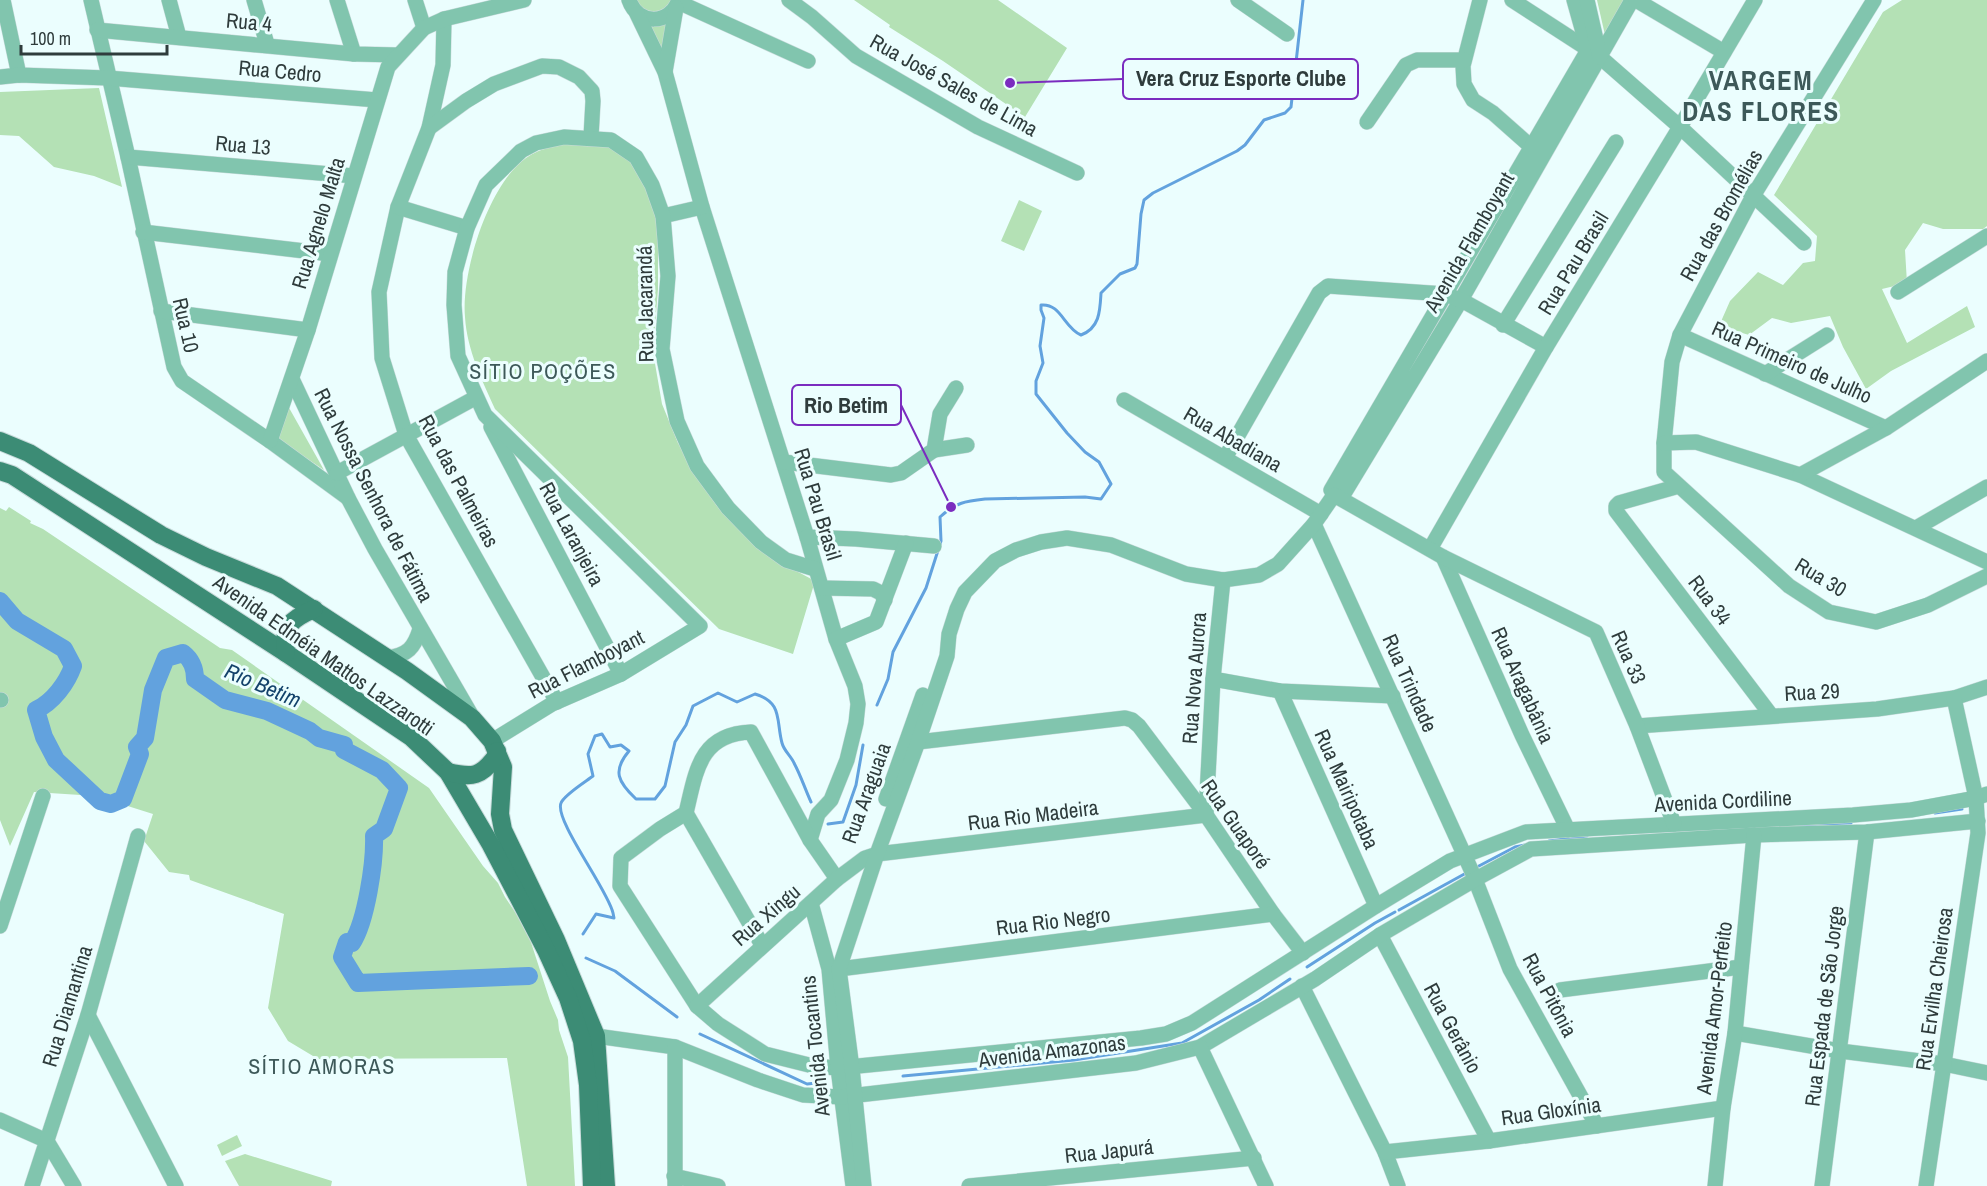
<svg xmlns="http://www.w3.org/2000/svg" width="1987" height="1186" viewBox="0 0 1987 1186" font-family="'Archivo Narrow',sans-serif">
<style>
.green{fill:#b4e1b5}
.lines{fill:none;stroke-linecap:round;stroke-linejoin:round}
.stream{stroke:#62a2de;stroke-width:3}
.river{stroke:#62a2de;stroke-width:18}
.minor-casing{stroke:#c9dbdb;stroke-width:16}
.major-casing{stroke:#c9dbdb;stroke-width:20}
.minor{stroke:#81c5ae;stroke-width:15}
.major{stroke:#3c8c75;stroke-width:18}
.labels{text-anchor:middle;dominant-baseline:central;stroke-width:6;stroke-linejoin:round;paint-order:stroke}
.street-label{font-size:21px;fill:#2f3c3c;stroke:#ebfefe}
.neighbourhood-label{font-size:22px;letter-spacing:1.5px;fill:#3d5959;stroke:#ebfefe}
.water-label{font-size:22px;font-style:italic;fill:#14436b;stroke:#ebfefe}
.district-label{font-size:27px;font-weight:bold;letter-spacing:1.5px;fill:#3d5959;stroke:#ebfefe}
.leader{fill:none;stroke:#7b2cbf;stroke-width:2}
.callout-dot{fill:#7b2cbf;stroke:#ebfefe;stroke-width:2}
.callout{fill:#ebfefe;stroke:#7b2cbf;stroke-width:2}
.callout-label{font-size:22px;text-anchor:middle;font-weight:bold;fill:#2f3c3c}
</style>
<rect width="100%" height="100%" fill="#ebfefe"/>
<g class="green">
<path d="M635 0H673L665 11 645 12Z"/>
<path d="M854 0H998L1067 48 1025 117 943 61 889 27 890 25Z"/>
<path d="M1597 0H1624L1605 35Z"/>
<path d="M1902 0H1987V226L1983 229H1943L1923 223 1905 250 1907 283 1882 289 1907 343 1967 306 1975 327 1891 371 1866 389 1843 347 1830 316 1791 323 1772 318 1749 335 1719 326 1730 301 1758 272 1783 285 1803 263 1815 261 1817 236 1774 195 1883 12Z"/>
<path d="M668 20 663 59 645 24Z"/>
<path d="M99 88 122 187 94 176 54 167 19 136 0 135V92Z"/>
<path d="M578 142 611 145 639 169 658 221V289L653 352 662 404 678 443 699 480 717 506 751 540 776 560 815 581 793 654 719 629 495 409C482 380 467 350 465 317 461 273 488 185 526 158 541 147 561 144 578 142Z"/>
<path d="M1019 200 1042 211 1024 251 1001 241Z"/>
<path d="M288 406 324 470 276 438Z"/>
<path d="M9 507 31 521 30 523 43 529 220 648 232 650 429 788 483 866 498 883 505 897 527 930 550 1001 558 1020 559 1030 568 1057 575 1186H527L507 1058 318 1059 288 1041 268 1008 284 914 190 880 189 875 169 872 144 841 153 814 96 796 34 792 10 846 0 820V508L6 511Z"/>
<path d="M237 1135 242 1146 222 1156 217 1145Z"/>
<path d="M245 1154 332 1181 331 1186H239L225 1161Z"/>
</g>
<g class="lines">
<g class="stream">
<path d="M877 705 888 679 893 652 926 588 941 541 940 517C955 503 965 501 985 499L1085 497 1101 499 1111 484 1099 462 1085 452 1067 433 1036 394V381L1043 363 1040 346 1044 318 1041 310V305C1061 303 1064 328 1081 335 1100 328 1100 310 1101 293L1120 274 1135 268 1137 264 1141 214 1144 200 1153 193 1237 151 1245 145 1264 120 1285 113 1291 107 1303 0"/>
<path d="M1935 813 1962 809"/>
<path d="M828 824 843 822 856 785 863 745"/>
<path d="M1794 825 1851 823"/>
<path d="M1549 841 1587 836"/>
<path d="M1477 867 1515 847 1525 845"/>
<path d="M1399 910 1468 872"/>
<path d="M583 934 596 914 614 918 613 913C608 890 554 820 561 803 564 795 585 782 593 776L588 754 595 736 602 734 610 747 621 745 629 751C612 771 618 782 636 799H655L665 786 675 742 686 725 693 706 718 693 737 702 755 694C783 702 776 721 782 743 784 751 791 756 794 763 801 776 805 789 811 802"/>
<path d="M586 958 615 971 677 1017"/>
<path d="M1307 967 1375 923 1395 912"/>
<path d="M700 1034 807 1084 826 1082"/>
<path d="M903 1076 1074 1060 1182 1043 1259 1000 1290 979"/>
</g>
<path class="river" d="M0 601 17 621 64 649 73 666C67 683 53 702 36 710L44 737 56 760 100 801 111 804 123 799 140 754 137 747 145 738 153 690 166 658 183 653C192 660 195 668 195 679L225 700 267 711 310 731 319 738 344 745V750L382 770 399 788 384 829 374 836C375 862 366 922 352 943L347 942 342 957 358 983 529 976"/>
<defs>
<g id="minor">
<path d="M3 0 19 75"/>
<path d="M91 0 128 157 174 367 182 381 270 441 348 498"/>
<path d="M169 0 179 37"/>
<path d="M254 0 267 44"/>
<path d="M337 0 354 54"/>
<path d="M415 0 424 28"/>
<path d="M629 0C638 26 670 25 679 0"/>
<path d="M789 0 812 17 856 56 978 127 1077 173"/>
<path d="M1238 0 1287 34"/>
<path d="M1480 0 1463 66 1464 84 1473 100 1493 113 1536 151"/>
<path d="M1512 0 1600 57 1680 127 1804 243"/>
<path d="M1574 0 1588 50 1331 490 1334 495H1343L1461 300 1632 0"/>
<path d="M1587 0 1600 57"/>
<path d="M1636 0 1724 52"/>
<path d="M1874 0 1753 196 1680 335 1672 362 1664 443V472L1789 586 1829 612 1876 622 1928 605 1987 576"/>
<path d="M678 2 808 61"/>
<path d="M637 14 665 72 702 207 807 537 836 639 855 686 858 704 856 723 847 760 831 800 818 814 810 840"/>
<path d="M444 19 443 65 429 128 398 207 379 292 382 358 406 435 557 702"/>
<path d="M97 30 354 54 397 55"/>
<path d="M665 72 676 8"/>
<path d="M0 77 19 75 108 78 377 100"/>
<path d="M1367 122 1406 65 1417 60H1464"/>
<path d="M429 128 466 101 494 84 542 66 559 67 579 77 592 91 593 101 591 137"/>
<path d="M128 157 354 176"/>
<path d="M398 207 467 228"/>
<path d="M663 216 702 207"/>
<path d="M143 232 330 254"/>
<path d="M1898 292 1987 236"/>
<path d="M161 311 308 330"/>
<path d="M1503 325 1616 142"/>
<path d="M1680 335 1886 428"/>
<path d="M1765 374 1827 335"/>
<path d="M292 379 348 498 375 549 473 718"/>
<path d="M1124 400 1321 514"/>
<path d="M491 427 621 674"/>
<path d="M270 441 308 330 388 67 424 28 444 19 524 0"/>
<path d="M1664 443 1696 442 1800 475 1987 562"/>
<path d="M934 450 967 445"/>
<path d="M1225 458 1319 293 1328 286 1445 294 1463 301 1546 347"/>
<path d="M784 462 891 475 901 473 934 450 940 414 956 388"/>
<path d="M337 473 475 398"/>
<path d="M1800 475 1886 428 1987 361"/>
<path d="M1679 486 1619 503 1616 506V511L1771 715"/>
<path d="M1314 524 1473 874 1510 969 1597 1126"/>
<path d="M1916 528 1987 487"/>
<path d="M807 537 856 539 934 546"/>
<path d="M1430 549 1546 347 1680 127 1755 0"/>
<path d="M1443 557 1522 735 1568 830"/>
<path d="M822 588 873 589 881 593 885 600"/>
<path d="M836 639 876 622 906 543"/>
<path d="M387 658C408 655 414 648 420 629"/>
<path d="M1213 679 1280 691 1393 696"/>
<path d="M1280 691 1376 906"/>
<path d="M0 700H1"/>
<path d="M1637 726 1877 709 1954 698 1987 687"/>
<path d="M492 741 552 704 621 674 700 626 485 415 458 356 454 305 455 272 467 228 486 185 521 151 536 143 564 137 611 140 636 157 652 185 663 216 668 276 662 349 677 421 697 466 728 508 761 542 786 560 815 569"/>
<path d="M918 742 1125 718 1132 720 1139 726 1206 815 1273 914 1303 953"/>
<path d="M886 799 923 695"/>
<path d="M686 813 762 945"/>
<path d="M837 879 810 840 751 732C699 734 696 772 686 813L660 829 621 858 620 886 697 1006 718 1024 765 1054 813 1066 838 1068 1141 1038 1166 1034 1192 1023 1376 906 1450 861 1526 832 1853 815 1911 810 1976 798 1987 794"/>
<path d="M811 903 829 969 838 1068 853 1186"/>
<path d="M0 926 43 796"/>
<path d="M1380 935 1489 1141"/>
<path d="M839 969 1273 914"/>
<path d="M1302 986 1385 1152 1398 1186"/>
<path d="M1560 990 1741 967"/>
<path d="M697 1006 837 879 865 858 877 854 1206 815 1213 679 1223 580"/>
<path d="M88 1015 176 1186"/>
<path d="M1735 1033 1840 1051 1944 1064 1987 1073"/>
<path d="M596 1036 675 1047 758 1080 803 1095 841 1097 1136 1063 1200 1047 1315 979 1380 935 1474 880 1531 849 1754 835 1867 832 1978 821"/>
<path d="M1200 1047 1266 1186"/>
<path d="M0 1120 47 1141 74 1186"/>
<path d="M1385 1152 1489 1141 1723 1108"/>
<path d="M674 1176 718 1186"/>
<path d="M32 1186 88 1015 138 836"/>
<path d="M675 1186V1047"/>
<path d="M864 1186 852 1068 839 969 877 854 918 742 947 656 949 634 957 609 965 592 995 561 1016 550 1041 542 1067 538 1111 545 1186 574 1223 580 1259 575 1278 564 1314 524 1334 495 1443 557 1596 632 1637 726 1674 824"/>
<path d="M969 1186 1254 1158"/>
<path d="M1715 1186 1723 1108 1735 1033 1754 835"/>
<path d="M1822 1186 1867 832"/>
<path d="M1926 1186 1978 833 1976 798 1954 698"/>
</g>
<g id="major">
<path d="M0 441 29 453 161 535 206 557 277 586 407 671 472 718 492 741 503 767 500 814 503 830 556 940 596 1036 606 1186"/>
<path d="M0 471 12 475 49 499 286 653 411 737 448 772 491 845 546 950 568 998 582 1041 588 1085 592 1186"/>
<path d="M286 653C282 626 291 619 314 609"/>
<path d="M448 772C473 778 481 777 497 755V751"/>
</g>
</defs>
<use href="#minor" class="minor-casing"/>
<use href="#major" class="major-casing"/>
<use href="#minor" class="minor"/>
<use href="#major" class="major"/>
</g>
<g class="labels">
<g class="street-label">
<text transform="translate(249 22) rotate(5)">Rua 4</text>
<text transform="translate(280 71) rotate(5)">Rua Cedro</text>
<text transform="translate(954 85) rotate(29)">Rua José Sales de Lima</text>
<text transform="translate(243 145) rotate(5)">Rua 13</text>
<text transform="translate(1721 215) rotate(-61)">Rua das Bromélias</text>
<text transform="translate(318 223) rotate(-73)">Rua Agnelo Malta</text>
<text transform="translate(1469 242) rotate(-60)">Avenida Flamboyant</text>
<text transform="translate(1573 263) rotate(-59)">Rua Pau Brasil</text>
<text transform="translate(645 304) rotate(-91)">Rua Jacarandá</text>
<text transform="translate(186 325) rotate(77)">Rua 10</text>
<text transform="translate(1792 362) rotate(24)">Rua Primeiro de Julho</text>
<text transform="translate(1233 439) rotate(30)">Rua Abadiana</text>
<text transform="translate(459 481) rotate(62)">Rua das Palmeiras</text>
<text transform="translate(374 495) rotate(63)">Rua Nossa Senhora de Fátima</text>
<text transform="translate(818 504) rotate(73)">Rua Pau Brasil</text>
<text transform="translate(572 534) rotate(62)">Rua Laranjeira</text>
<text transform="translate(1821 577) rotate(31)">Rua 30</text>
<text transform="translate(1710 600) rotate(53)">Rua 34</text>
<text transform="translate(324 655) rotate(35)">Avenida Edméia Mattos Lazzarotti</text>
<text transform="translate(1629 657) rotate(66)">Rua 33</text>
<text transform="translate(586 664) rotate(-27)">Rua Flamboyant</text>
<text transform="translate(1194 678) rotate(-86)">Rua Nova Aurora</text>
<text transform="translate(1410 683) rotate(66)">Rua Trindade</text>
<text transform="translate(1523 685) rotate(66)">Rua Aragabânia</text>
<text transform="translate(1812 692) rotate(-3)">Rua 29</text>
<text transform="translate(1347 789) rotate(66)">Rua Mairipotaba</text>
<text transform="translate(866 793) rotate(-70)">Rua Araguaia</text>
<text transform="translate(1723 801) rotate(-3)">Avenida Cordiline</text>
<text transform="translate(1033 815) rotate(-7)">Rua Rio Madeira</text>
<text transform="translate(1236 824) rotate(55)">Rua Guaporé</text>
<text transform="translate(766 915) rotate(-41)">Rua Xingu</text>
<text transform="translate(1053 921) rotate(-7)">Rua Rio Negro</text>
<text transform="translate(1934 989) rotate(-82)">Rua Ervilha Cheirosa</text>
<text transform="translate(1550 995) rotate(62)">Rua Pitônia</text>
<text transform="translate(67 1006) rotate(-73)">Rua Diamantina</text>
<text transform="translate(1824 1006) rotate(-83)">Rua Espada de São Jorge</text>
<text transform="translate(1714 1008) rotate(-83)">Avenida Amor-Perfeito</text>
<text transform="translate(1453 1028) rotate(62)">Rua Gerânio</text>
<text transform="translate(815 1046) rotate(-96)">Avenida Tocantins</text>
<text transform="translate(1052 1051) rotate(-7)">Avenida Amazonas</text>
<text transform="translate(1551 1111) rotate(-8)">Rua Gloxínia</text>
<text transform="translate(1109 1151) rotate(-6)">Rua Japurá</text>
</g>
<g class="neighbourhood-label">
<text x="543" y="371">SÍTIO POÇÕES</text>
<text x="322" y="1066">SÍTIO AMORAS</text>
</g>
<g class="water-label">
<text transform="translate(263 685) rotate(23)">Rio Betim</text>
</g>
<g class="district-label">
<text x="1761" y="80">VARGEM<tspan x="1761" dy="31">DAS FLORES</tspan></text>
</g>
</g>
<path class="leader" d="M1010 83L1123 79M951 507L901 405"/>
<g class="callout-dot">
<circle cx="1010" cy="83" r="6"/>
<circle cx="951" cy="507" r="6"/>
</g>
<g class="callout">
<rect x="1123" y="59" width="235" height="40" rx="6"/>
<rect x="792" y="385" width="109" height="40" rx="6"/>
</g>
<g class="callout-label">
<text x="1241" y="86">Vera Cruz Esporte Clube</text>
<text x="846" y="413">Rio Betim</text>
</g>
<path d="M21 45v9h146v-9" fill="none" stroke="#2f3c3c" stroke-width="3"/>
<text x="30" y="45" font-size="18" fill="#2f3c3c" stroke="#ebfefe" stroke-width="4.5" paint-order="stroke">100 m</text>
</svg>
